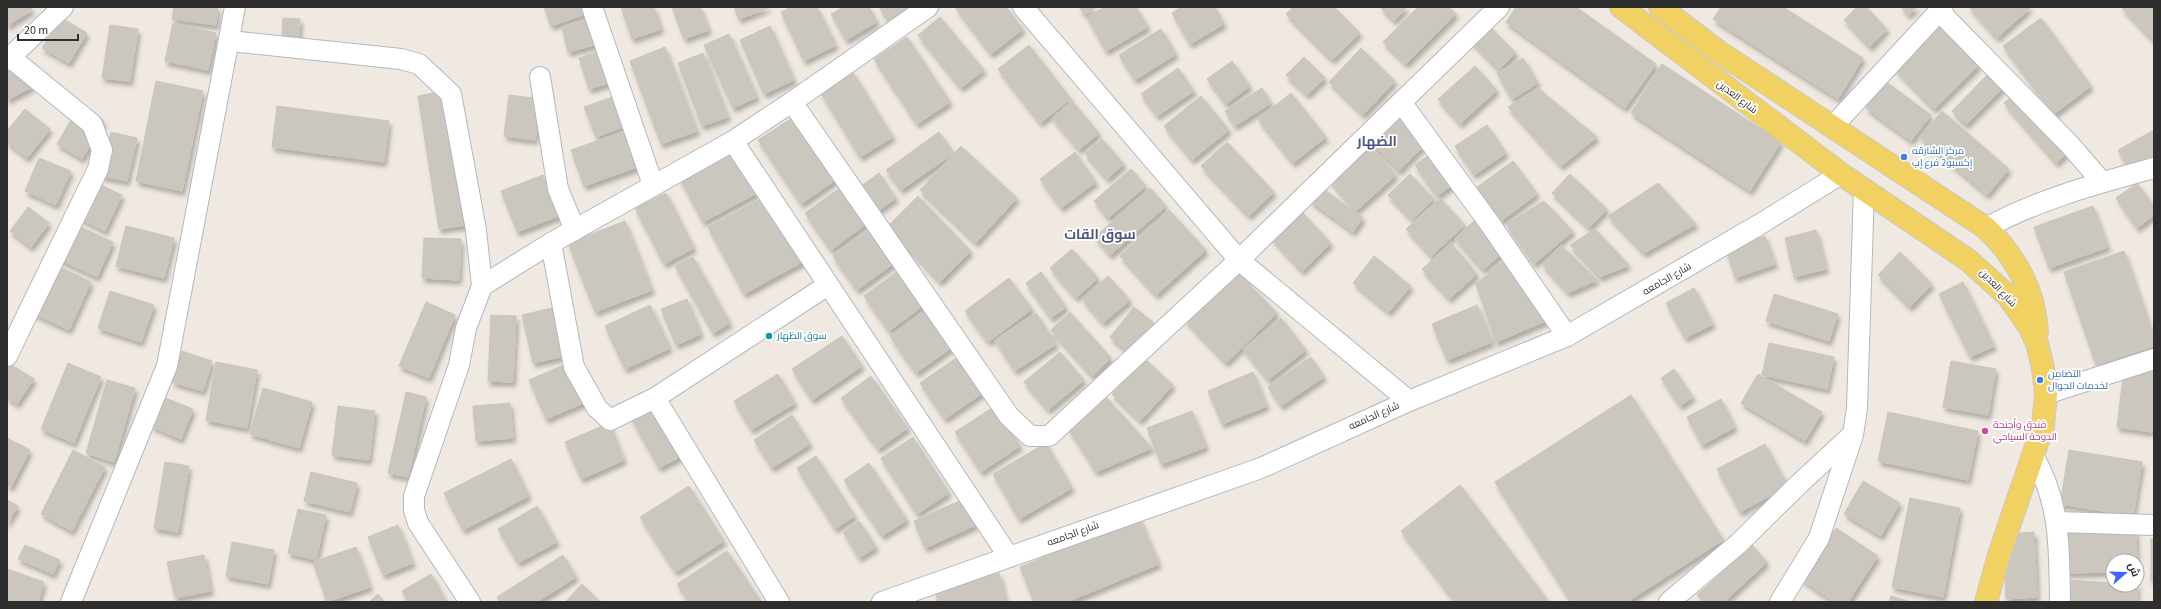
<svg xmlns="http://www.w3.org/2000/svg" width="2161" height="609" viewBox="0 0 2161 609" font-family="'Source Sans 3',Cairo,sans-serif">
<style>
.building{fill:#cbc7bf;stroke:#cbc5ba;filter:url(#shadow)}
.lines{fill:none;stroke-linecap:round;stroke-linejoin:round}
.minor-casing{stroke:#b4b7c1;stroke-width:22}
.major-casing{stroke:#c9c9c9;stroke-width:24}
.minor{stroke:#fff;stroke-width:20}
.major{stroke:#f2d163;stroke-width:22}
.shop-dot{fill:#3f7fe0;stroke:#fff;stroke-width:1.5}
.culture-dot{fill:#0f9aa8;stroke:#fff;stroke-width:1.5}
.hotel-dot{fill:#d1479c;stroke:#fff;stroke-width:1.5}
.labels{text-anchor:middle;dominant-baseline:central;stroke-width:3.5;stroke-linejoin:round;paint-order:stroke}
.street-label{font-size:10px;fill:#2e2e2e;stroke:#fff}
.shop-label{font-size:10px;fill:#366cbe;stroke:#fff;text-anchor:start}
.culture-label{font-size:10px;fill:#0d838f;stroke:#fff;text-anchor:start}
.hotel-label{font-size:10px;fill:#b23c85;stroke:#fff;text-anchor:start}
.district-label{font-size:14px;font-weight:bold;fill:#4d5680;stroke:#fff}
</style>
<defs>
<filter id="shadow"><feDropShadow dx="2.5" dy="4.5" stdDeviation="2" flood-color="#0004"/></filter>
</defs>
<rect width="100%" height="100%" fill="#efe9e1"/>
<g class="building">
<path d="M7 7H31L32 10 7 26Z"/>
<path d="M174 7H218L216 25 172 19Z"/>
<path d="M544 7H586L588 13 551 26Z"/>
<path d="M621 7H654L661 29 632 39Z"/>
<path d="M672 7H700L709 30 684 39Z"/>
<path d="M734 7H768V8L739 19Z"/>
<path d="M791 7H817L836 45 804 61 781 12Z"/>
<path d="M844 7H869L877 22 846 40 831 14Z"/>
<path d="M879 7H908L888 21Z"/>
<path d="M955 7H1006L1023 29 991 54Z"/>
<path d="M1079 7H1096L1085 15Z"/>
<path d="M1105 7H1136L1148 27 1106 51 1087 17Z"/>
<path d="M1181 7H1215L1224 24 1190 44 1172 13Z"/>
<path d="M1293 7H1334L1360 33 1332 60 1286 14Z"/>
<path d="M1380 7H1407L1394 21Z"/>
<path d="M1418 7H1449L1456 14 1406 64 1383 42Z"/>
<path d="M1516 7H1576L1656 64 1625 108 1506 22Z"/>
<path d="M1721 7H1783L1863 58 1838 99 1713 19Z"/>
<path d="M1857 7H1866L1887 29 1870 47 1844 20Z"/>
<path d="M1901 7H1917L1908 15Z"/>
<path d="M1969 7H2030V8L1997 38Z"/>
<path d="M2121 7H2154V41Z"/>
<path d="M60 17 87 33 69 63 42 48Z"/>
<path d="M940 17 984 70 961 88 918 35Z"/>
<path d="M283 18 300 19 299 36 282 35Z"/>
<path d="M2041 18 2091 86 2054 114 2003 46Z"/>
<path d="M591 19 598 44 568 52 562 27Z"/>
<path d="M1485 22 1516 53 1499 70 1468 38Z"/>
<path d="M173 23 216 33 208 70 165 61Z"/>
<path d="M1939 24 1979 65 1934 109 1894 68Z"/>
<path d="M110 25 138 29 130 81 102 78Z"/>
<path d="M770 26 794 80 764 94 740 40Z"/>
<path d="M1161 29 1176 54 1135 80 1119 55Z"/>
<path d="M729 34 757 97 733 108 704 45Z"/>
<path d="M907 37 950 102 917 124 874 59Z"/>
<path d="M1029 45 1071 99 1040 123 998 69Z"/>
<path d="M665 47 697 131 661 144 630 61Z"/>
<path d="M1361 48 1395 81 1363 115 1329 82Z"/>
<path d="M605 49 615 81 589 89 579 58Z"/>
<path d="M703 53 728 117 702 126 678 63Z"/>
<path d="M1304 57 1325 78 1307 95 1286 75Z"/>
<path d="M1523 58 1538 83 1512 99 1497 73Z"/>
<path d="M1232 61 1250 86 1226 104 1207 79Z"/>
<path d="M19 62 32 87 7 100V68Z"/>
<path d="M1662 64 1781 142 1750 191 1631 113Z"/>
<path d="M1475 66 1497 90 1460 124 1438 99Z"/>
<path d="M1178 68 1194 91 1157 116 1141 94Z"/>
<path d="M852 71 893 137 860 157 820 91Z"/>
<path d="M1990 72 2004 87 1966 125 1952 111Z"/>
<path d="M156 81 203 91 182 191 136 181Z"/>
<path d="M1885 81 1931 115 1911 141 1866 108Z"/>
<path d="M1262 88 1271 103 1235 126 1225 111Z"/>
<path d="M1538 88 1597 137 1561 166 1508 107Z"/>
<path d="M444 91 466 225 439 229 418 96Z"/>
<path d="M1291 93 1326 137 1293 163 1258 119Z"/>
<path d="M2016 93 2067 153 2056 163 2004 103Z"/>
<path d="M509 95 540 99 535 140 504 136Z"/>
<path d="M618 95 629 125 596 137 584 107Z"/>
<path d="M1201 96 1229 130 1192 160 1164 126Z"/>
<path d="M1072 101 1099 133 1079 150 1052 118Z"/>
<path d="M79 106 104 121 82 159 57 144Z"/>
<path d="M277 106 389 121 384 162 272 147Z"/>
<path d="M25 109 50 129 27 158 7 142V131Z"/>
<path d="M1942 111 2009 169 1987 195 1920 137Z"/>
<path d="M1400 115 1427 142 1399 171 1372 144Z"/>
<path d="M795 116 837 179 801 204 758 140Z"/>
<path d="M1487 125 1506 153 1474 175 1455 146Z"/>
<path d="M631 129 643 165 584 186 571 150Z"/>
<path d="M2154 130V157L2129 170 2118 150Z"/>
<path d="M111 132 137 138 127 181 101 176Z"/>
<path d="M939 132 954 153 901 190 886 170Z"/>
<path d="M1102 139 1124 164 1107 179 1085 154Z"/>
<path d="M1227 142 1274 192 1249 216 1201 166Z"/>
<path d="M1368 144 1396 175 1356 211 1329 180Z"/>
<path d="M961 146 1017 198 976 243 920 190Z"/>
<path d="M733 148 757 193 703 222 679 177Z"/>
<path d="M1075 152 1096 182 1061 208 1040 179Z"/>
<path d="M1433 152 1455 183 1437 196 1415 165Z"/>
<path d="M39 158 71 171 56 205 25 191Z"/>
<path d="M1513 161 1537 194 1501 221 1477 187Z"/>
<path d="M1131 169 1146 186 1108 218 1094 201Z"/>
<path d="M879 173 896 198 879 210 861 186Z"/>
<path d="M1410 174 1434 199 1412 220 1388 195Z"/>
<path d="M1570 174 1607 209 1589 228 1552 193Z"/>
<path d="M543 175 559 216 517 232 501 191Z"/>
<path d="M95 182 122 195 105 231 78 217Z"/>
<path d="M1658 183 1696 224 1644 253 1608 216Z"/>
<path d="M2137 183 2154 206V215L2137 228 2116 198Z"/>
<path d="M844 185 870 221 831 250 805 213Z"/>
<path d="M1321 187 1363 218 1353 232 1310 201Z"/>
<path d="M1150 188 1166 206 1110 255 1095 237Z"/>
<path d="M666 193 694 248 664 264 635 208Z"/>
<path d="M768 195 804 261 744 294 708 227Z"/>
<path d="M918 196 971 251 940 282 887 227Z"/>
<path d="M1440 198 1465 225 1431 256 1406 229Z"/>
<path d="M1544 201 1573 231 1534 264 1506 224Z"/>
<path d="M2093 206 2108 247 2049 268 2034 227Z"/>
<path d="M28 207 49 223 31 247 10 231Z"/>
<path d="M1169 210 1206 250 1156 295 1120 256Z"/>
<path d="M1300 210 1331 243 1302 271 1271 238Z"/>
<path d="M625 221 652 290 595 312 568 243Z"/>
<path d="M1474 221 1503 252 1483 270 1455 238Z"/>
<path d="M74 224 113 242 97 277 58 259Z"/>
<path d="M126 226 174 238 164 278 116 266Z"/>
<path d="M873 227 897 261 857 290 833 256Z"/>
<path d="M1595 229 1629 265 1600 277 1570 245Z"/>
<path d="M1816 230 1826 269 1794 277 1785 238Z"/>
<path d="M1765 236 1775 264 1735 278 1726 249Z"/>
<path d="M424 238 461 239 459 280 422 278Z"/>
<path d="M1451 243 1477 274 1449 299 1422 269Z"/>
<path d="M1561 245 1597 280 1568 293 1542 264Z"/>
<path d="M1072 249 1098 278 1076 298 1050 268Z"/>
<path d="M2124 251 2154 339V346L2096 365 2064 272Z"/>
<path d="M1900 252 1932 284 1910 307 1878 275Z"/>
<path d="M1374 256 1411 286 1389 312 1353 283Z"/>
<path d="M693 257 730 323 713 333 675 266Z"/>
<path d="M1502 262 1548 320 1496 342 1476 284Z"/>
<path d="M53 264 91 282 69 330 31 312Z"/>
<path d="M902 268 928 302 889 331 864 296Z"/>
<path d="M1235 269 1277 313 1226 363 1184 319Z"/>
<path d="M1041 272 1066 307 1051 318 1026 283Z"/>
<path d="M1108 276 1130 300 1103 323 1082 299Z"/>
<path d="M1009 278 1032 309 988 342 965 311Z"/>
<path d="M1963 282 1994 346 1970 357 1939 294Z"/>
<path d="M1694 288 1713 324 1685 338 1666 303Z"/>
<path d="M110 291 154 305 141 342 98 328Z"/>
<path d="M1774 294 1838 314 1829 341 1766 321Z"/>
<path d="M687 299 701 334 676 345 661 309Z"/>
<path d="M426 302 455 315 429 378 399 366Z"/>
<path d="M650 305 670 348 625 369 605 326Z"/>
<path d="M1477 305 1492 342 1447 360 1432 324Z"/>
<path d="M1134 307 1154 323 1130 353 1110 337Z"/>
<path d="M552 308 564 356 533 363 522 315Z"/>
<path d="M930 308 955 345 916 373 890 336Z"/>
<path d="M1070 312 1111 358 1092 376 1051 330Z"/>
<path d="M1036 313 1056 344 1015 371 995 340Z"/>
<path d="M491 315 516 316 513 382 488 381Z"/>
<path d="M1281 318 1306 350 1268 380 1243 349Z"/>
<path d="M842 336 862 366 812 400 792 369Z"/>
<path d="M1769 343 1834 357 1827 389 1762 375Z"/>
<path d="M182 351 212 361 203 391 172 382Z"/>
<path d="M1060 352 1084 380 1048 410 1024 382Z"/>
<path d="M959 356 984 392 945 419 920 383Z"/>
<path d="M1311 357 1324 377 1281 406 1268 387Z"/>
<path d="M1145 359 1173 385 1140 421 1112 394Z"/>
<path d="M1951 361 1996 369 1988 415 1943 407Z"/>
<path d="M7 362 34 379 17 404 7 398Z"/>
<path d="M216 362 257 370 247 428 206 420Z"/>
<path d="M571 362 588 401 546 419 529 380Z"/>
<path d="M68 363 101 377 74 443 41 429Z"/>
<path d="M2124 368 2154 371V411L2152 432 2117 427Z"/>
<path d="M1674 369 1693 397 1680 406 1661 378Z"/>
<path d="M1253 372 1267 406 1222 424 1208 391Z"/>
<path d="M778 374 795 403 751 430 734 401Z"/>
<path d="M1758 374 1822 412 1805 441 1741 403Z"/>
<path d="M871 376 908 428 878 449 841 398Z"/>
<path d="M107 380 135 388 114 462 86 453Z"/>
<path d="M263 388 312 402 299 448 250 434Z"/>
<path d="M406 392 426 397 408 477 388 473Z"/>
<path d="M1631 395 1723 540 1627 602H1571L1495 482Z"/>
<path d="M163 397 193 409 181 439 151 426Z"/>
<path d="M1106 397 1152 448 1096 472 1068 428Z"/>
<path d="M1721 399 1735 427 1702 445 1687 417Z"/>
<path d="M656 402 685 454 659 468 630 416Z"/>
<path d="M510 403 513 438 476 441 473 406Z"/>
<path d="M338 406 375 411 369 460 332 455Z"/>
<path d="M995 406 1020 446 981 472 955 432Z"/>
<path d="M1192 411 1206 447 1161 464 1147 428Z"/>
<path d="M1888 412 1978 431 1968 480 1878 461Z"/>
<path d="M792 415 810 444 772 468 754 440Z"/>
<path d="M609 423 624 460 581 479 565 442Z"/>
<path d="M913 437 949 493 917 514 881 458Z"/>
<path d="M7 438 30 450 11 487 7 485Z"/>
<path d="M1046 443 1072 488 1019 519 993 474Z"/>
<path d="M1765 444 1788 486 1740 512 1717 469Z"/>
<path d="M73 450 105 467 72 531 41 514Z"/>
<path d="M2069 450 2142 462 2133 516 2060 504Z"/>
<path d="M816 456 855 516 835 529 797 468Z"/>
<path d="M511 459 529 496 463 530 444 493Z"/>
<path d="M165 462 189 466 178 532 154 528Z"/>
<path d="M869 463 907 520 882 536 844 480Z"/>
<path d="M311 472 357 483 350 512 304 501Z"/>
<path d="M1863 481 1900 503 1881 536 1844 514Z"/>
<path d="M1460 485 1549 602H1455L1401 531Z"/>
<path d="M689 486 724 541 675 572 640 517Z"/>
<path d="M1910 498 1960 508 1943 597 1892 587Z"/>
<path d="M964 499 976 525 925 548 914 521Z"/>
<path d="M7 500 18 506 7 524Z"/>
<path d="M537 506 557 542 518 563 498 529Z"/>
<path d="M298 509 326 515 316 560 288 553Z"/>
<path d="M1139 517 1159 564 1067 602H1034L1020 567Z"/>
<path d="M859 521 876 547 859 558 843 532Z"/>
<path d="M398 525 413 563 383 575 368 537Z"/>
<path d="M1836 528 1878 556 1848 602H1834L1801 579Z"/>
<path d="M2136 531 2137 571V561H2113V572L2065 573V532Z"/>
<path d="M2034 532 2037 597 2006 599 2003 534Z"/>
<rect x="2151" y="539" width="3" height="42"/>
<path d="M232 542 274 550 268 584 226 576Z"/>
<path d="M25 545 60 560 53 574 18 559Z"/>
<path d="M1752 545 1767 562 1724 602H1703L1697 595Z"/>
<path d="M356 547 370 587 327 602 313 562Z"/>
<path d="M727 551 760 600 757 602H689L677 584Z"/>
<path d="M204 555 211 591 175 598 167 562Z"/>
<path d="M563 555 576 577 537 602H500L497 597Z"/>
<path d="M7 569 44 582 38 602H7Z"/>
<path d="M999 573 1006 602H938L935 590Z"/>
<path d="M431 574 445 599 440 602H408L402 591Z"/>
<path d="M2068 580 2113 583V585L2137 584V602H2067Z"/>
<path d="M582 584 600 602H567L566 601Z"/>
<path d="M378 594 384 602H369Z"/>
<path d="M1891 596 1912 602H1889Z"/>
</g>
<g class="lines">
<defs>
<g id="minor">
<path d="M592 7 653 185"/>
<path d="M1023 7 1239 260 1409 401"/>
<path d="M1939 11 2070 145 2102 182"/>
<path d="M230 41 401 59 419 64 451 94 476 230 482 286 466 328 459 365 414 496V510L418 523 470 602"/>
<path d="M7 60 63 7"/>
<path d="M540 77 558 189 575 230"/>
<path d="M792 102 1009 416 1030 436H1049L1239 260 1499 7"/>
<path d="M1401 102 1490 224 1567 336"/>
<path d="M1833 126 1943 7"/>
<path d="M733 141 1009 557"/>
<path d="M1986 228C2039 199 2096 184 2154 168"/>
<path d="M551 243 574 367 597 408 610 420 655 398 828 285"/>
<path d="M482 286 551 243 733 141 792 102 928 7"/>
<path d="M7 356 98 169 102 150 92 124 11 58"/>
<path d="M2046 394 2154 359"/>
<path d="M655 398 779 602"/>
<path d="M2034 457C2061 505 2059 548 2060 602"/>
<path d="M2057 522 2154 525"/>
<path d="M71 602 167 366 235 7"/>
<path d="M882 602 1261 468 1409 401 1567 336 1762 223 1841 174"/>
<path d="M1669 602 1738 544 1799 484 1852 435"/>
<path d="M1780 602 1819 538 1853 435 1857 408 1864 189"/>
</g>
<g id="major">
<path d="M1621 7 1841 174 1968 260 2008 296 2029 326 2037 343 2043 368 2046 394 2043 426 1999 555 1986 602"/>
<path d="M1660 7 1719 52 1986 228C2015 256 2035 291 2037 332"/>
</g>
</defs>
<use href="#minor" class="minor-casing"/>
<use href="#major" class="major-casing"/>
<use href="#minor" class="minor"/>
<use href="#major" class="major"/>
</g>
<g class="shop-dot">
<circle cx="1904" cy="157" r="4"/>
<circle cx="2040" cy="380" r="4"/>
</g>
<circle class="culture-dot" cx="769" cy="336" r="4"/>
<circle class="hotel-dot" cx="1985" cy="431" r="4"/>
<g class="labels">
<g class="street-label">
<text transform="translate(1737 97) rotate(37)">شارع العدين</text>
<text transform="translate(1667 279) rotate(-30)">شارع الجامعه</text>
<text transform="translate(1998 288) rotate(46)">شارع العدين</text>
<text transform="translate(1374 416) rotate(-24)">شارع الجامعه</text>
<text transform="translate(1073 534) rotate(-20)">شارع الجامعه</text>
</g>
<g class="shop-label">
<text x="1912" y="151">مركز الشارقه<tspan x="1912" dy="12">إكسبو2 فرع إب</tspan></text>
<text x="2048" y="374">التضامن<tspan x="2048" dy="12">لخدمات الجوال</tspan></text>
</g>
<g class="culture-label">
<text x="777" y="336">سوق الظهار</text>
</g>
<g class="hotel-label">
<text x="1993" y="425">فندق وأجنحة<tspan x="1993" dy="12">الدوحة السياحي</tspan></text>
</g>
<g class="district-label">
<text x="1377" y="142">الضهار</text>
<text x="1100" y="235">سوق القات</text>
</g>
</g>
<rect width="2161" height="609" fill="none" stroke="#2e2e2e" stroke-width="16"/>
<g transform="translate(2125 573) rotate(70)"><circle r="19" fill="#ffffff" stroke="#ababab"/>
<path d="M0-3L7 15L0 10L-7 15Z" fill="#4264fb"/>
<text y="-6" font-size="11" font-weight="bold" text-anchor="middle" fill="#2e2e2e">ش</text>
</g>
<path d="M18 34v6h60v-6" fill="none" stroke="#2e2e2e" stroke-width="2"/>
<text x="24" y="34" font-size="12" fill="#2e2e2e" stroke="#ffffff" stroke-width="3" paint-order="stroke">20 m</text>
</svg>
